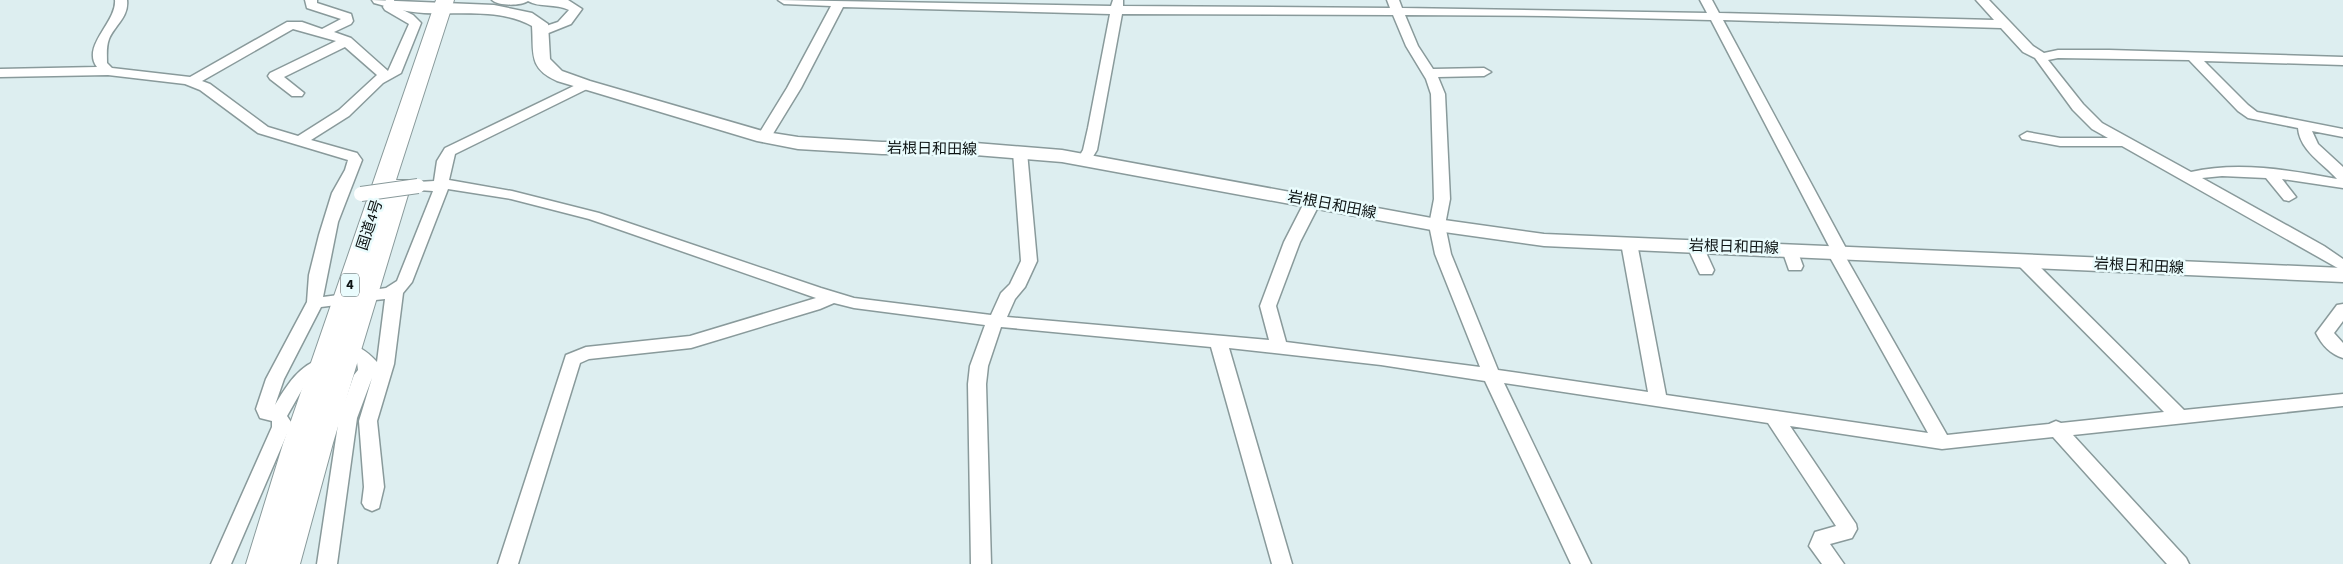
<svg xmlns="http://www.w3.org/2000/svg" width="2343" height="564" viewBox="0 0 2343 564" font-family="'Source Sans 3','Noto Sans JP',sans-serif">
<style>
.lines{fill:none;stroke-linecap:round;stroke-linejoin:round}
.minor-casing{stroke:#899a9b;stroke-width:3}
.major-casing{stroke:#899a9b;stroke-width:3}
.highway-casing{stroke:#899a9b;stroke-width:2}
.minor{fill:#fff;fill-rule:evenodd}
.major{fill:#fff;fill-rule:evenodd}
.highway{fill:#fff;fill-rule:evenodd}
.minor-bridge-casing{stroke:#899a9b;stroke-width:16;stroke-linecap:butt}
.minor-bridge{stroke:#fff;stroke-width:14}
.labels{text-anchor:middle;dominant-baseline:central;stroke-width:5;stroke-linejoin:round;paint-order:stroke}
.shield{fill:#eafcfd;stroke:#505a5a;stroke-width:1}
.shield-label{font-size:14px;font-weight:bold;fill:#0e1414}
.street-label{font-size:15px;fill:#0e1414;stroke:#eafcfd}
</style>
<rect width="100%" height="100%" fill="#ddeef0"/>
<g class="lines">
<defs>
<g id="minor">
<path d="M115 0H127C129 17 115 25 109 39 106 47 107 55 107 63L112 68 190 77 287 22H302L322 29 341 19 307 8 305 0H317V3L351 14 353 21 351 24 334 32 351 38 388 71 409 24 385 10 383 7 386 0H394L395 6 413 15 421 23 401 73 383 83 349 116 311 140 357 153 362 160 338 222 323 297 346 294 352 295 354 299 352 303 321 307 284 379 275 405C287 385 299 365 323 358L329 360 332 364 303 388 287 416 291 422 290 427 231 564H211L272 427V421L260 418 256 409 266 379 307 302 309 275 319 235 332 193 345 170 348 160 258 133 200 90 185 84 108 75 0 77V69L97 67C81 46 117 22 115 0ZM293 29 336 41 270 73 268 76 270 79 292 96H302L304 93 284 77 345 47 377 75 339 110 298 136 268 127 210 84 202 81Z"/>
<path d="M492 0H568L582 9 571 24 541 36 537 35 535 32 537 29 558 22 569 10C556 3 539 8 528 1 521 6 498 6 492 0Z"/>
<path d="M778 0 1111 6 1113 0H1123V6L1390 8 1387 0H1399L1402 8 1707 13 1700 0H1712L1719 13 1994 20 1976 0H1989L2033 46 2044 53 2058 50H2109L2343 57V65L2204 61 2248 105 2257 112 2343 129V137L2312 131 2318 144 2343 167V188L2282 179 2296 197 2289 201 2284 200 2266 178 2222 176 2202 178 2324 246 2343 259V271L2122 146H2060L2022 139 2020 136 2027 132 2060 138H2108L2092 129 2073 110 2035 58 2023 52 2001 28 1723 20 1848 252 1845 256 1947 435 2049 424 2056 421 2061 423 2164 412 2017 264 2015 260 2017 256H2029L2184 410 2343 394V406L2073 435 2186 558 2189 564H2167L2053 437 1942 449 1790 426 1856 524 1857 529 1852 538 1830 544 1844 564H1822L1809 546 1815 532 1836 526 1768 423 1504 383 1591 564H1571L1485 381 1381 365 1229 348 1292 564H1272L1211 347 1001 327 988 366 986 384 991 564H971L968 384 970 366 985 325 854 308 834 303 820 309 691 348 589 359 580 363 518 564H498L566 355 586 347 690 336 816 298 589 219 511 199 448 189 412 282 403 293 394 364 377 421 384 487 379 508 372 511 365 508 362 503 364 487 359 421 372 378 357 418 337 564H317L339 418 354 375 358 370 357 362 353 358 342 355 339 351 342 347C358 342 369 354 377 362L385 299 366 301 360 300 358 296 360 292 386 288 397 281 433 191 418 190 411 186 418 182 434 181 437 161 445 148 584 81 589 82 591 85 589 88 455 154 449 180 512 191 599 213 821 288 854 298 991 315 1001 293 1010 284 1021 261 1013 152 1020 148 1027 152 1037 261 1025 287 1015 299 1007 317 1269 340 1260 306 1284 242 1305 201 1313 196 1321 201 1300 242 1276 306 1286 342 1480 367 1435 254 1429 225 1434 199 1431 94 1426 79 1406 46 1393 15 1122 14 1097 150 1089 163 1084 164 1077 160 1083 150 1088 128 1110 14 843 7 801 88 771 137 764 141 757 137 787 88 831 6 784 4ZM1405 15 1546 16 1711 20 1830 248 1827 252 1928 433 1666 395 1637 243 1635 240H1623L1621 243 1648 392 1498 370 1451 254 1445 225 1450 199 1445 94 1438 77 1484 76 1491 72 1484 68 1433 69 1418 46ZM2058 58 2189 60 2238 111 2248 118 2298 128C2300 151 2323 163 2337 179 2290 170 2238 161 2191 172L2102 123 2083 104 2048 60Z"/>
<path d="M1695 241 1701 243 1703 246 1714 270 1712 274H1700L1698 270 1687 246 1689 243Z"/>
<path d="M1790 245 1796 247 1803 266 1801 270H1789L1782 250 1784 247Z"/>
<path d="M2343 304V321L2334 333 2343 343V358C2330 354 2322 345 2316 333L2337 305Z"/>
</g>
<path id="major" d="M372 0 494 5 532 13 548 24 550 59 562 71 590 81 766 132 798 137 882 142H963L1062 150 1437 219 1544 234 2343 268V282L1544 246 1437 231 1062 162 963 154H882L798 149 757 141 557 81C528 68 534 53 532 26 499 8 461 15 424 13 407 12 391 8 374 3Z"/>
<path id="highway" d="M436 0H454L396 180H408L411 185 333 443 300 564H246L283 444Z"/>
</defs>
<use href="#minor" class="minor-casing"/>
<use href="#major" class="major-casing"/>
<use href="#highway" class="highway-casing"/>
<use href="#minor" class="minor"/>
<use href="#major" class="major"/>
<use href="#highway" class="highway"/>
<defs>
<path id="minor-bridge" d="M361 194 418 186"/>
</defs>
<use href="#minor-bridge" class="minor-bridge-casing"/>
<use href="#minor-bridge" class="minor-bridge"/>
</g>
<g class="labels">
<rect class="shield" x="341" y="273.5" width="18" height="23" rx="4"/>
<g class="shield-label">
<text x="350" y="285">4</text>
</g>
<g class="street-label">
<text transform="translate(932 149) rotate(1)">岩根日和田線</text>
<text transform="translate(1332 205) rotate(11)">岩根日和田線</text>
<text transform="translate(370 225) rotate(-72)">国道4号</text>
<text transform="translate(1734 247) rotate(2)">岩根日和田線</text>
<text transform="translate(2139 266) rotate(3)">岩根日和田線</text>
</g>
</g>
</svg>
